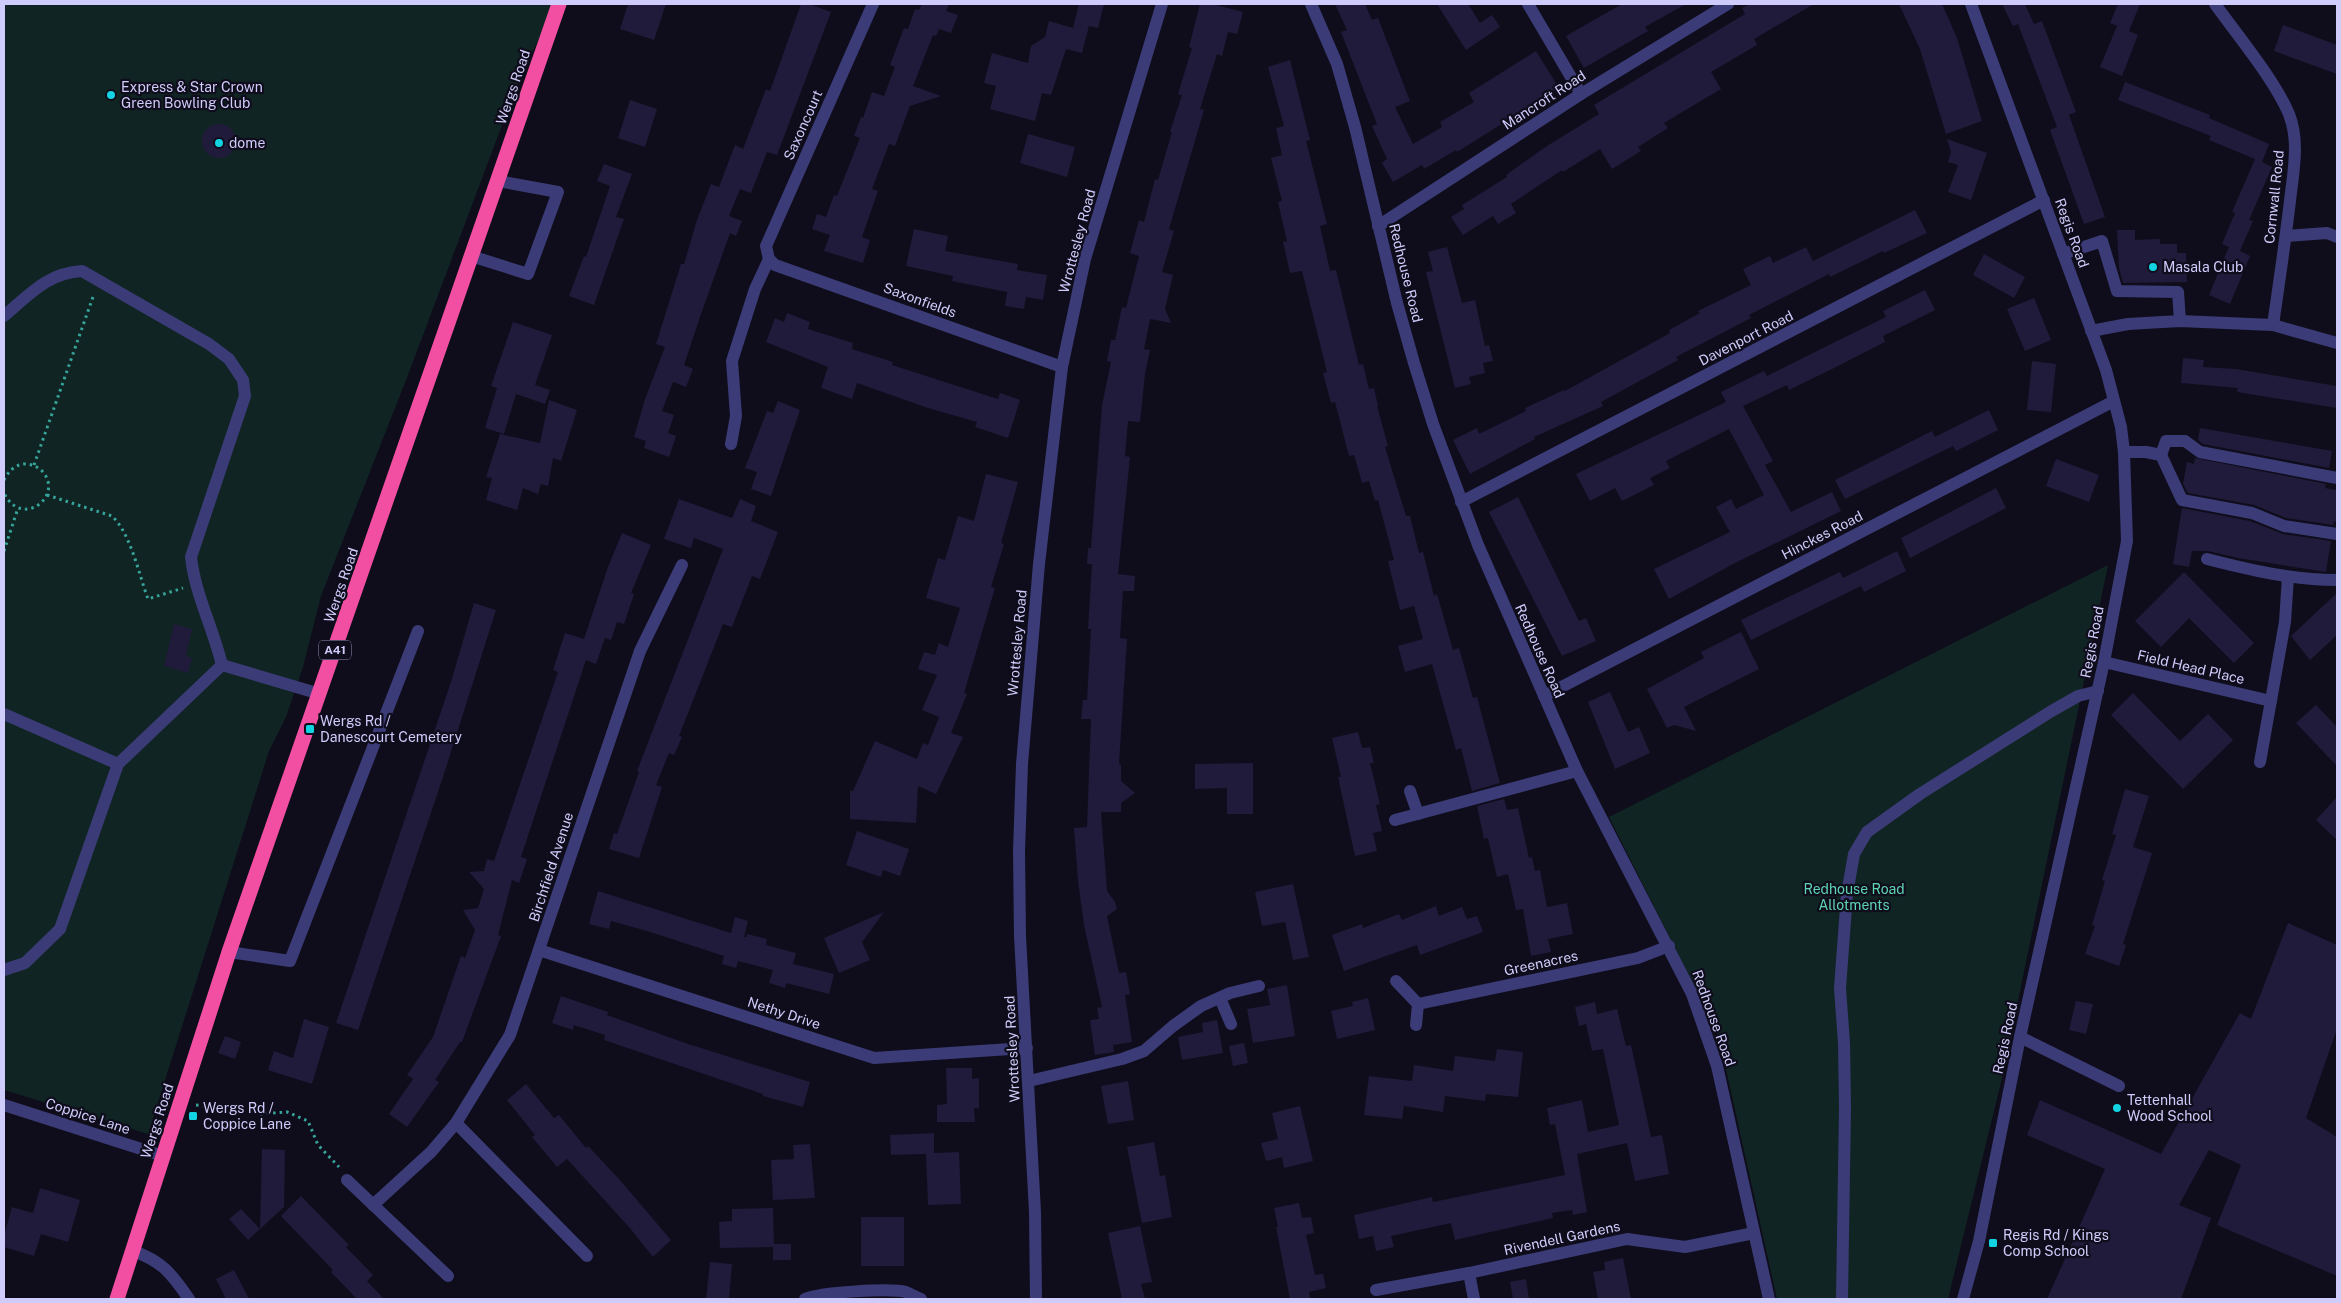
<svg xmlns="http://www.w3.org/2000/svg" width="2341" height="1303" viewBox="0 0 2341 1303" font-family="'Public Sans',sans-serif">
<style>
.green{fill:#102523}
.building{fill:#201a3b}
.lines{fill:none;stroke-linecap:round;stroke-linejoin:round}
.path{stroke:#36a49a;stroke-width:3;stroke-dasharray:2.5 4;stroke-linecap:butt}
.minor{stroke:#3b3b77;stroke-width:12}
.highway{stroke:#f24fa2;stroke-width:15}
.poi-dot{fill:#11d3e1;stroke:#0f0d1b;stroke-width:2}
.labels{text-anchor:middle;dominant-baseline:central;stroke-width:4.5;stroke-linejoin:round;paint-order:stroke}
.shield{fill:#0f0d1b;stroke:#9592b8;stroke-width:1}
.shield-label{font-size:12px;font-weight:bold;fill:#cfcbfb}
.poi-label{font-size:14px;fill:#cfcbfb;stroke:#0f0d1b;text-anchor:start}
.street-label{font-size:14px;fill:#cfcbfb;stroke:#0f0d1b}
.park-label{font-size:14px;fill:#5ed4b3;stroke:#0f0d1b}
</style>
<rect width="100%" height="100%" fill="#0f0d1b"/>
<g class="green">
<path d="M4 4H557L522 72 408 375 321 596 303 667 286 717 269 751 148 1134 4 1090Z"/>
<path d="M2108 565 2002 1078 1948 1299H1777L1718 1033 1609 817Z"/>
</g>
<g class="building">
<path d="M628 4H666L654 40 620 29Z"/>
<path d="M801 4H809L831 12 777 155 767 152 751 193 740 189 729 216 742 221 736 236 730 233 700 317 684 365 693 369 686 387 673 382 662 411 674 415 668 433 676 436 669 457 644 448 646 441 634 437 645 399 665 347 656 344 681 264H684L697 220 711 184 719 187 735 145 743 149 766 89 770 91Z"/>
<path d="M922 4H949L946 11 958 15 951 33 939 29 936 36 933 35 913 86 941 96 910 106 895 146 889 144 872 189 878 191 862 237 870 240 863 263 824 251 830 235 812 229 817 214 826 217 834 195 837 196 860 138 854 136 861 117 863 118 872 92 884 96 895 67 890 65 904 28 908 29 915 9 919 10Z"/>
<path d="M1079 4H1104L1098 28 1089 26 1082 53 1066 49 1051 95 1042 93 1035 121 990 109 996 86 984 83 992 53 1028 63 1031 46 1045 37 1049 21 1073 28Z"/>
<path d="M1200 4H1212L1243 12 1237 34 1228 32 1222 56 1217 54 1200 109 1204 110 1169 229 1174 231 1162 272 1173 275 1165 309 1171 323 1150 319 1144 349 1150 350 1145 374 1140 422 1128 421 1125 456 1130 457 1118 574 1135 576 1134 591H1123L1120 638 1127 639 1119 764 1121 765V781L1135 793 1121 803V812H1101L1107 891 1115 902 1117 909 1107 916 1119 973 1126 972 1130 994 1125 995 1132 1042 1113 1045 1114 1052 1095 1055 1090 1020 1099 1019 1097 1008 1102 1007 1084 925 1078 881 1074 828 1087 827 1091 719H1081L1083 700H1087L1091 629H1088L1092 564H1087L1088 548H1091L1102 405 1111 362 1107 361 1111 340H1115L1122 307 1126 308 1139 256 1130 253 1139 220 1144 222 1155 179 1158 180 1172 132H1170L1182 95 1178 94 1192 48 1189 47Z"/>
<path d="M1335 4H1365L1372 20 1378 18 1410 101 1395 107 1413 144 1442 127 1440 122 1474 102 1469 93 1536 51 1559 88 1457 152 1456 150 1424 169 1422 165 1393 182 1382 163 1387 159 1372 126 1377 124 1341 32 1347 30Z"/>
<path d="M1437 4H1468L1480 23 1492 15 1500 27 1466 50Z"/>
<path d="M1622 4H1686L1645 27 1648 31 1584 68 1566 36Z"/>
<path d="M1750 4H1814L1754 39 1757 45 1711 72 1721 89 1664 123 1668 128 1638 147 1641 151 1612 169 1600 149 1563 172 1562 170 1511 204 1516 213 1498 224 1493 216 1463 235 1451 217 1464 209 1462 205 1507 177 1506 175 1547 146 1599 114 1594 105 1745 14 1742 8Z"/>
<path d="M1899 4H1942L1957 38 1982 121 1946 134 1920 49Z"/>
<path d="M2002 4H2025L2034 24 2042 21 2076 112 2069 115 2105 217 2084 224 2050 130 2057 127 2018 24 2013 26Z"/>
<path d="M2118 4H2140L2129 31 2138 35 2122 76 2100 67 2117 26 2122 28 2110 23Z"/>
<path d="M2283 25 2337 45V74L2274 51Z"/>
<path d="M1290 60 1310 140 1306 141 1327 224 1320 226 1330 271 1336 270 1359 365 1363 364 1369 389 1374 388 1378 406H1377L1388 446 1385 447 1406 516H1410L1419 553 1423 552 1434 596 1437 594 1453 650 1459 648 1473 698 1477 697 1500 783 1472 791 1461 748 1456 750 1432 664 1405 672 1398 646 1423 639 1414 606 1400 610 1388 561 1394 560 1378 500 1375 501 1369 481 1362 483 1354 455 1349 456 1335 402 1331 403 1323 373 1327 372 1302 271 1290 273 1283 242 1287 241 1278 202 1282 201 1271 158 1282 155 1276 128 1284 126 1268 67Z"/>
<path d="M2125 82 2210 115 2209 118 2269 144 2262 162 2272 167 2249 220 2253 221 2240 251 2250 256 2230 304 2209 295 2229 247 2222 244 2235 213 2232 212 2255 159 2209 140 2211 136 2118 100Z"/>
<path d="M630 100 657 109 645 147 618 138Z"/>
<circle cx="219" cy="141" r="17"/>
<path d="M1028 134 1075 147 1067 177 1020 163Z"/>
<path d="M1947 139 1987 153 1971 200 1948 192 1958 165 1948 162 1951 152Z"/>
<path d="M604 164 632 174 616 217 624 219 594 305 569 296 584 256 586 257 610 186 597 181Z"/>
<path d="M1915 210 1927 233 1884 253 1883 251 1830 277 1829 274 1749 315 1751 318 1676 357 1678 360 1601 402 1603 406 1534 437 1535 439 1470 474 1453 440 1477 428 1479 434 1526 411 1525 408 1564 390 1565 391 1670 333 1669 330 1700 313 1698 311 1751 285 1743 269 1770 256 1773 263 1806 247 1813 261Z"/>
<path d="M914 229 948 236 945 251 1018 264 1017 270 1047 275 1043 300 1026 297 1024 309 1005 306 1007 292 952 281 953 276 906 266Z"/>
<path d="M2117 230H2135V240L2160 239V244H2177V253H2186L2187 282 2123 283 2119 268Z"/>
<path d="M1447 247 1462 303 1475 300 1485 346 1489 345 1493 361 1483 363 1485 373 1469 377 1471 384 1455 388 1426 272 1433 271 1428 252Z"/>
<path d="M1984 254 2025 277 2014 298 1973 275Z"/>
<path d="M1925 290 1935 310 1883 336 1885 342 1832 369 1789 390 1787 385 1743 406 1773 461 1765 465 1791 512 1832 492 1841 511 1735 563 1669 599 1654 569 1730 532 1716 507 1731 499 1736 509 1764 495 1729 429 1666 461 1670 468 1650 478 1654 485 1622 501 1615 488 1590 501 1576 474 1726 402 1721 392 1764 371 1767 376 1833 343 1886 317 1883 311Z"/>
<path d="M2034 298 2051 340 2025 351 2007 309Z"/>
<path d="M787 313 810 322 808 329 853 343 852 349 893 362 892 365 998 399 1000 393 1020 400 1008 438 975 427 977 422 928 408 857 383 852 399 821 388 828 367 766 342 775 318 784 322Z"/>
<path d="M513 322 552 335 535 385 550 390 545 404 516 394 504 434 485 428 497 388 491 386Z"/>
<path d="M2183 358 2204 360 2203 367 2236 369 2337 386V408L2237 392 2238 388 2181 383Z"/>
<path d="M2032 361 2056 364 2051 412 2027 410Z"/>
<path d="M549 400 577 410 561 461 553 458 548 486 541 484 538 494 523 488 517 510 486 500 492 478 486 477 500 434 540 443Z"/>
<path d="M778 401 800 410 771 496 751 489 757 472 745 468 767 411 773 413Z"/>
<path d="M1989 410 1998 430 1956 451 1953 446 1845 499 1835 480 1932 431 1935 437Z"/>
<path d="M2200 428 2332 451 2329 468 2203 444 2198 440Z"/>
<path d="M2195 458 2326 484 2325 488 2337 490V522L2334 521 2333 525 2286 518 2254 505 2188 493 2183 484 2187 462 2194 464Z"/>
<path d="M2056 459 2099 475 2089 502 2046 486Z"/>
<path d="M986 474 1018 482 1001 543 1004 544 991 587 995 588 964 693 967 694 951 733 963 737 936 794 918 786 916 823 850 819V791H853L875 741 917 759 923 743 928 745 939 717 922 710 937 675 918 669 924 652 935 655 939 643 948 647 960 608 926 598 938 558 945 560 958 516 974 521Z"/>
<path d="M1996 488 2006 508 1910 558 1901 538Z"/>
<path d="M1518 497 1579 621 1586 618 1596 641 1562 656 1489 512Z"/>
<path d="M679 499 732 518 740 499 756 506 751 521 778 532 760 579 752 576 732 627 723 624 679 736 682 737 674 755 669 753 656 785 662 787 639 858 609 849 614 833 617 834 639 772 637 771 723 549 694 538 691 548 664 539Z"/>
<path d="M2182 508 2250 521 2283 534 2331 541 2326 572 2238 558 2208 551H2192L2189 567 2173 564Z"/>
<path d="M622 533 651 545 631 593 634 594 624 624 617 622 611 640 605 638 596 664 586 660 521 857 527 859 519 883 512 880 498 935 501 936 462 1042H460L435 1080 439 1082 407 1127 389 1114 413 1079 407 1075 433 1037 461 956 465 958 475 930 463 910 478 908 484 889 469 872 484 871 487 859 494 861 558 672 553 670 565 633 584 639 608 567Z"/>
<path d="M1897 551 1906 571 1864 592 1861 586 1751 640 1741 620 1840 572 1843 578Z"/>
<path d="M2184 572 2254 643 2234 663 2189 618 2161 647 2135 621Z"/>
<path d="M2337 593V635L2310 660 2291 636Z"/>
<path d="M474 603 496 610 442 780 358 1030 336 1023 451 682Z"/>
<path d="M174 624 192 629 186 656 192 658 188 673 164 666Z"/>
<path d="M1741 632 1759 669 1684 707 1696 731 1674 725 1667 728 1647 689 1704 658 1701 652Z"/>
<path d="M1610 692 1628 732 1639 727 1650 753 1615 769 1588 702Z"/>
<path d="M2133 693 2180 741 2208 714 2233 740 2183 789 2111 715Z"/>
<path d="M2316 705 2337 727V766L2296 723Z"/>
<path d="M1358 732 1362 748 1370 747 1374 763H1370L1380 804 1376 805 1382 831 1373 833 1377 851 1355 856 1338 777H1341L1332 738Z"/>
<path d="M1253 763V814H1227V788L1195 789V764Z"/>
<path d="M2125 789 2149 796 2133 847 2152 853 2123 944 2126 945 2119 966 2085 954 2095 926 2092 925 2105 881 2102 880 2116 835 2112 834Z"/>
<path d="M2337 797V840L2316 820Z"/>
<path d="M1504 799 1507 810 1518 808 1529 858 1532 857 1535 871 1540 870 1547 907 1567 903 1573 934 1548 939 1551 952 1531 956 1523 909 1516 910 1508 874 1497 877 1488 838 1484 839 1477 806Z"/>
<path d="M857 831 909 849 900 876 883 870 881 877 846 865Z"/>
<path d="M1293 884 1309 957 1293 960 1285 922 1262 926 1255 892Z"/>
<path d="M598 891 731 933 735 917 748 921 744 937H747V934L767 939 766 945 796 953 793 964 834 974 829 994 786 983 785 988 769 983 773 970 738 961 736 968 722 964 724 956 647 931 611 921 609 929 589 924Z"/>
<path d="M1436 906 1439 916 1462 907 1467 919 1477 916 1483 932 1420 955 1417 945 1344 971 1332 935 1362 924 1363 928 1399 914 1402 920Z"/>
<path d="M884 912 862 942 870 960 839 973 824 938Z"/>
<path d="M2288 923 2337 945V1029L2306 1118 2337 1137V1276L2217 1225 2241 1165 2209 1150 2179 1205 2211 1218 2181 1299H2047L2105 1169 2027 1135 2040 1100 2161 1154 2240 1013 2251 1019Z"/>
<path d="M1287 985 1295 1036 1253 1043 1247 1009 1270 1005 1267 989Z"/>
<path d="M561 996 608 1012 607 1015 685 1043 810 1082 803 1107 763 1096V1094L604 1040 605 1035 574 1025 573 1030 552 1023Z"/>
<path d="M1368 998 1375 1030 1337 1039 1331 1011 1353 1006 1352 1002Z"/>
<path d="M2076 1001 2093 1004 2086 1034 2069 1030Z"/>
<path d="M1595 1002 1597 1014 1617 1009 1626 1046 1631 1045 1651 1137 1662 1135 1669 1174 1635 1181 1627 1143 1577 1154 1587 1212 1573 1215 1572 1210 1552 1213 1553 1218 1455 1240 1451 1223 1391 1236 1394 1247 1376 1251 1373 1236 1359 1239 1354 1215 1432 1197 1433 1202 1565 1175 1555 1124 1550 1125 1547 1108 1582 1100 1588 1132 1619 1125 1603 1049 1592 1051 1586 1024 1579 1026 1575 1007Z"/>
<path d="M304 1019 329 1027 312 1084 268 1070 274 1051 293 1058Z"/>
<path d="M1217 1020 1223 1053 1182 1060 1178 1037 1203 1032 1202 1023Z"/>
<path d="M225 1036 241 1042 235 1059 218 1053Z"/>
<path d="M1244 1043 1248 1063 1233 1066 1229 1046Z"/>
<path d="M1497 1049 1523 1052 1518 1097 1486 1094 1485 1101 1445 1096 1443 1112 1404 1106 1402 1119 1364 1115 1369 1076 1412 1081 1414 1065 1453 1071 1455 1056 1495 1061Z"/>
<path d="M946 1068H972V1079L979 1078V1108H974L975 1122H937V1105L947 1104Z"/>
<path d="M1128 1081 1134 1120 1108 1124 1101 1086Z"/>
<path d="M526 1084 554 1118 559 1115 586 1148 588 1146 619 1179 671 1240 653 1257 629 1227 567 1159 557 1167 532 1137 535 1135 507 1100Z"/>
<path d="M1300 1106 1313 1161 1284 1168 1282 1157 1266 1161 1261 1143 1278 1139 1272 1113Z"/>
<path d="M934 1133V1153L959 1152 961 1204 928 1205 926 1154 891 1155 890 1135Z"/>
<path d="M1154 1142 1160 1176 1165 1175 1172 1217 1142 1223 1127 1147Z"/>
<path d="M810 1144 815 1198 773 1200 771 1160 794 1159 793 1145Z"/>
<path d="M262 1149 285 1150 284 1207 260 1229Z"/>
<path d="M40 1188 80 1200 68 1242 41 1234 34 1256 4 1247V1236L12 1207 33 1213Z"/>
<path d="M301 1196 349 1245 346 1247 373 1275 367 1281 384 1299H357L331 1272 333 1270 281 1216Z"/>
<path d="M1299 1203 1302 1218 1311 1217 1314 1233 1306 1235 1315 1275 1323 1274 1326 1288 1309 1292 1310 1299H1290L1276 1227H1278L1274 1208Z"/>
<path d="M773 1208 774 1244H791V1260H773V1247L720 1248 719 1222 732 1221V1209Z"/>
<path d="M241 1209 260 1229 248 1240 229 1219Z"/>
<rect x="861" y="1217" width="43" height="49"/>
<path d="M1140 1226 1152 1282 1141 1284 1145 1299H1122L1108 1233Z"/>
<path d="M1623 1258 1631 1299H1598L1593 1272 1605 1270 1604 1262Z"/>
<path d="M710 1262 732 1264 729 1299H706Z"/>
<path d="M234 1270 249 1299H226L216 1279Z"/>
<path d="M1526 1279 1529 1299H1513L1510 1282Z"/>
</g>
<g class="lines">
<g class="path">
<path d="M34 465 94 294"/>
<path d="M4 480C8 472 14 465 24 464 31 464 37 466 42 471 65 495 22 530 4 493"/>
<path d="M47 495 112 516C131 534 139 575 148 599L183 588"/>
<path d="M4 551 18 508"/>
<path d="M196 1105 229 1107 261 1114 287 1112 308 1121 318 1145 339 1167"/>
</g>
<g class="minor">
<path d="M873 4 766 246 769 259 775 265 1062 367"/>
<path d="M1311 4 1337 64 1355 127 1397 303 1414 363 1433 424 1478 545 1577 771 1692 994 1717 1066 1769 1299"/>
<path d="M1528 4 1581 94"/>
<path d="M2215 4C2238 36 2274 79 2289 114 2300 142 2293 173 2290 201 2285 242 2279 284 2273 325"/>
<path d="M1378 226 1581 94 1728 4"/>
<path d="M2286 236 2327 233 2337 237"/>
<path d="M2063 254 2102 241 2117 291 2178 292 2180 321"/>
<path d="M471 256 528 274 558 192 498 181"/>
<path d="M4 316C29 295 47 273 82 271L209 344 229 359 243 380 245 396 191 557C195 594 213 628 222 665"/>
<path d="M2091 331 2128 324 2180 321 2273 325 2337 343"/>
<path d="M731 444 736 416 732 361 755 289 769 259"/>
<path d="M2124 452H2146L2161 455 2182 500 2252 513 2284 526 2337 534"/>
<path d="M2161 455 2166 441H2185L2200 452 2337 478"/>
<path d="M1461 502 2044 200"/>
<path d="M2207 559C2250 570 2292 580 2337 580"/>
<path d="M2104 662 2271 701"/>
<path d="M222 665 320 694"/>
<path d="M1544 696 2114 401"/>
<path d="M4 714 118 764"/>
<path d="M2260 762 2285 622 2288 577"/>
<path d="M1410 791 1418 814"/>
<path d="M1395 820 1577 771"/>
<path d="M539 950 874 1058 1027 1048"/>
<path d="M229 952 290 961 418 631"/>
<path d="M4 970 25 963 60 929 118 764 222 665"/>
<path d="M1396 981 1418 1004 1416 1025"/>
<path d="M1220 998 1231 1024"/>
<path d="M1418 1004 1638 958 1669 946"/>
<path d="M2020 1037 2119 1086"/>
<path d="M1029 1081 1122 1059 1144 1051 1173 1026 1201 1006 1230 993 1259 986"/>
<path d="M4 1105 163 1156"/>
<path d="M456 1123 587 1256"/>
<path d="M347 1180 448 1276"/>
<path d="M373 1205 431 1152 456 1123 510 1035 640 651 682 565"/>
<path d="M133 1251C162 1261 172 1274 189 1299"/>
<path d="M1469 1273 1474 1299"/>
<path d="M1376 1290 1469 1273 1627 1239 1685 1247 1754 1233"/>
<path d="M805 1299C820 1292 891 1288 906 1292 911 1294 916 1297 921 1299"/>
<path d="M1036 1299 1035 1212 1020 936 1019 851 1022 764 1039 564 1062 367 1085 259 1162 4"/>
<path d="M1842 1299 1845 1108 1844 1043 1840 988 1847 894 1854 854 1867 832 1920 794 2050 712 2078 696 2098 691"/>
<path d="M1963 1299 1979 1241 2020 1037 2104 662 2127 541 2124 452 2121 427 2106 370 1971 4"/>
</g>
<path class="highway" d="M117 1299 229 952 559 4"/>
</g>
<g class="poi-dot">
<circle cx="111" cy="95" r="5"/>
<circle cx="219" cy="143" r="5"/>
<circle cx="2153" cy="267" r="5"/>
<rect x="305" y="724" width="10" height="10" rx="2.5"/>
<circle cx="2117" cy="1108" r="5"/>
<rect x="188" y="1111" width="10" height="10" rx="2.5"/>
<rect x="1988" y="1238" width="10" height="10" rx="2.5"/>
</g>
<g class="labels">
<rect class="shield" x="319" y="640.5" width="32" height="19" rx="4"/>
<g class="shield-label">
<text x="335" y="650">A41</text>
</g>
<g class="poi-label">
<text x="121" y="87">Express &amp; Star Crown<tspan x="121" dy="16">Green Bowling Club</tspan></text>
<text x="229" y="143">dome</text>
<text x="2163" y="267">Masala Club</text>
<text x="320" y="721">Wergs Rd /<tspan x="320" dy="16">Danescourt Cemetery</tspan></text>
<text x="2127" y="1100">Tettenhall<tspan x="2127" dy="16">Wood School</tspan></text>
<text x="203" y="1108">Wergs Rd /<tspan x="203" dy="16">Coppice Lane</tspan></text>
<text x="2003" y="1235">Regis Rd / Kings<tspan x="2003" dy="16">Comp School</tspan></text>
</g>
<g class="street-label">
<text transform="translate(513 87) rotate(-71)">Wergs Road</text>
<text transform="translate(1544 100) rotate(-33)">Mancroft Road</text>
<text transform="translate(803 125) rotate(-66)">Saxoncourt</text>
<text transform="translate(2274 197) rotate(-84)">Cornwall Road</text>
<text transform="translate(2072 233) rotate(70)">Regis Road</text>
<text transform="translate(1077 241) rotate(-75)">Wrottesley Road</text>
<text transform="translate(1406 273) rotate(76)">Redhouse Road</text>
<text transform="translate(920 300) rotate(20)">Saxonfields</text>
<text transform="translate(1746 338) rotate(-27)">Davenport Road</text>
<text transform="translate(1822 535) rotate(-27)">Hinckes Road</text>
<text transform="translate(341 585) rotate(-71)">Wergs Road</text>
<text transform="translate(2092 642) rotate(-79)">Regis Road</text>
<text transform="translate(1017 643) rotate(-85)">Wrottesley Road</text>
<text transform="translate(1540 651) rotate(66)">Redhouse Road</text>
<text transform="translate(2191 667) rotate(13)">Field Head Place</text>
<text transform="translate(551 867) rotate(-72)">Birchfield Avenue</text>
<text transform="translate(1541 963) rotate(-12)">Greenacres</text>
<text transform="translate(784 1013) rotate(18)">Nethy Drive</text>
<text transform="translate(1714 1018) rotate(70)">Redhouse Road</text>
<text transform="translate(2005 1038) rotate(-78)">Regis Road</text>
<text transform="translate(1012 1049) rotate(-93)">Wrottesley Road</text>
<text transform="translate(88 1116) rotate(18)">Coppice Lane</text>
<text transform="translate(157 1121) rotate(-72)">Wergs Road</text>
<text transform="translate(1562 1238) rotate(-12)">Rivendell Gardens</text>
</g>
<g class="park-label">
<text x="1854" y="889">Redhouse Road<tspan x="1854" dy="16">Allotments</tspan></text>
</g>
</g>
<rect width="2341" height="1303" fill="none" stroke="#cfcbfb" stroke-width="10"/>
</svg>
